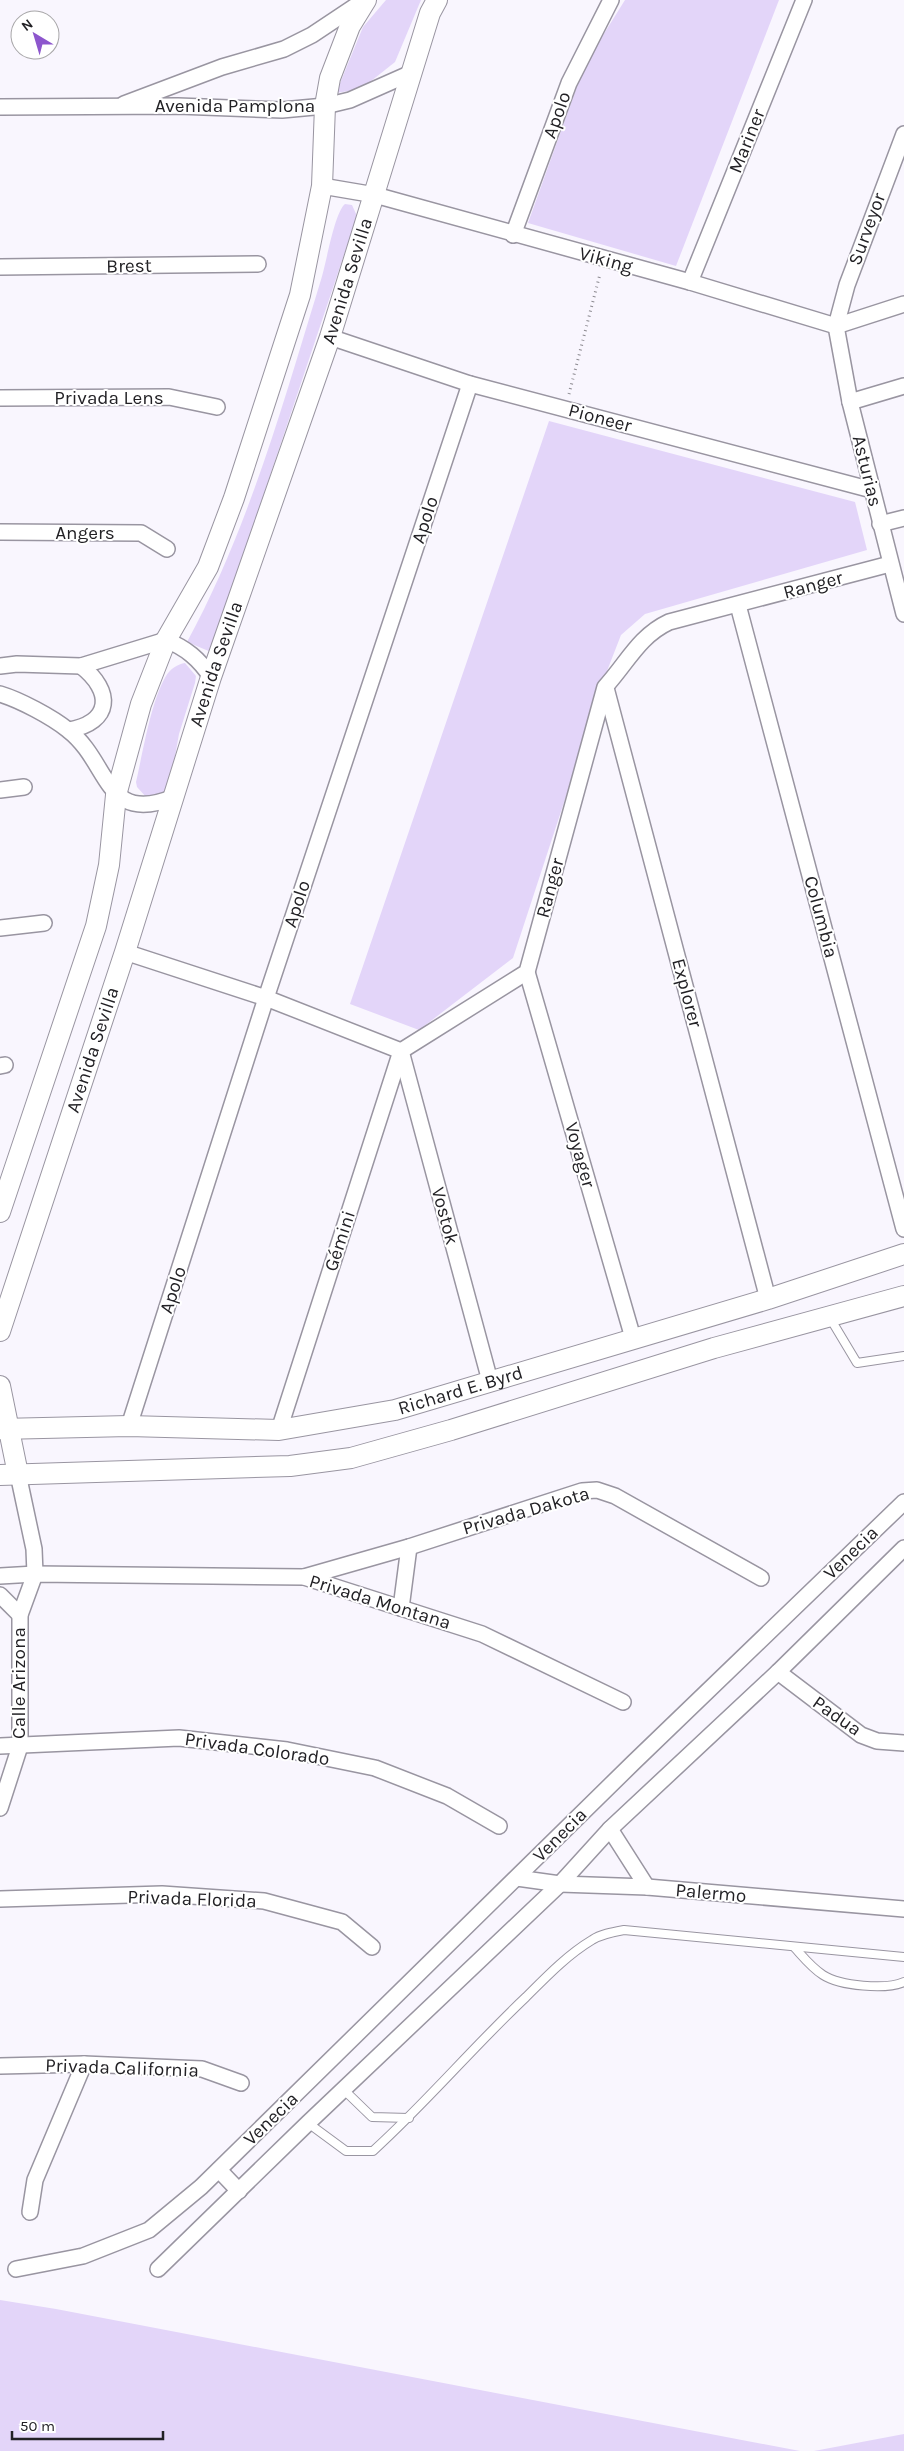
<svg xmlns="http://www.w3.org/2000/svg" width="904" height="2451" viewBox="0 0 904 2451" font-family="Karla,sans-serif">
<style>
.green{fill:#e3d5f9}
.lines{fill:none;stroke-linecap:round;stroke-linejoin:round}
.service-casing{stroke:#9995a1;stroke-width:10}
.minor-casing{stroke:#9995a1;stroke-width:18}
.tertiary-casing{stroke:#9995a1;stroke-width:22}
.path{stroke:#8c8a90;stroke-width:3;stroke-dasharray:1 4;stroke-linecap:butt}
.service{stroke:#fff;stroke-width:8}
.minor{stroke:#fff;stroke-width:15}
.tertiary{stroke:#fff;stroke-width:20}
.labels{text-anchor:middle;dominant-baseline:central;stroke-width:4;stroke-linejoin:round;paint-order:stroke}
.street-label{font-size:19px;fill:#222125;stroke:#fff}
</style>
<rect width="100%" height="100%" fill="#f9f6fe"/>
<g class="green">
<path d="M386 0H421L395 62 361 89 336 93 363 27Z"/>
<path d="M625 0H779L676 266 528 223 585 64Z"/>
<path d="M345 204 352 205 357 216 211 652 187 642C248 530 283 404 320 283 326 266 334 213 345 204Z"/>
<path d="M549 421 855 502 867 550 645 614 621 635 607 671 513 958 419 1030 350 1004Z"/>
<path d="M185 663 196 676 195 683 179 734 170 784 164 793 147 798 137 787 136 782C143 752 151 701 166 676 170 669 178 664 185 663Z"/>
<path d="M0 2300 56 2309 800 2451H0Z"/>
<path d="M904 2434V2451H814Z"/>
</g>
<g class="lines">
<defs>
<g id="service">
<path d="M830 1318 857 1363 904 1356"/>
<path d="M795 1948C804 1958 812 1968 823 1975 840 1986 886 1990 904 1982"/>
<path d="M343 2089 372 2117 409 2118"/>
<path d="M308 2123 346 2151H373C427 2102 473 2047 526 1997 546 1977 567 1955 592 1940 601 1934 613 1932 624 1930L904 1957"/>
</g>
<g id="minor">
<path d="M124 104 222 67 284 49 312 35 363 1"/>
<path d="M0 107 178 106 282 110 325 106 350 100 411 73"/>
<path d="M904 134 847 285 836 326 850 402 904 614"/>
<path d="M322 186 375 195 690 282 836 326"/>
<path d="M513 235 569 83 611 0"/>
<path d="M0 267 258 264"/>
<path d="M690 282 804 0"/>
<path d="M836 326 904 304"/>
<path d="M330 337 470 384 872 490"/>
<path d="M0 398 169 397 217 407"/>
<path d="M850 402 904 386"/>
<path d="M880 524 904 518"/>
<path d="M0 532 141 533 167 549"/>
<path d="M738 605 904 1229"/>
<path d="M0 666 17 664 81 666 166 640C186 648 199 659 211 677"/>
<path d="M606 688 768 1299"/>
<path d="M0 694C20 700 52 717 68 730 110 762 104 826 174 797"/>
<path d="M69 730C112 722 113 691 81 666"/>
<path d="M0 790 24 787"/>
<path d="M0 928 44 923"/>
<path d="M125 952 266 998 401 1051"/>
<path d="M527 972 633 1338"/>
<path d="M401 1051 527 972 605 687C627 663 639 636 669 622L890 564"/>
<path d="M401 1051 490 1381"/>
<path d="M0 1066 5 1065"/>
<path d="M129 1426 266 998 470 384"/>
<path d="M279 1430 401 1051"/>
<path d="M0 1576 35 1574 304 1577 482 1634 623 1702"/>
<path d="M304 1577 409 1547 582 1491 597 1490 615 1496 761 1578"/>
<path d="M0 1595 20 1615"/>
<path d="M401 1608 409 1547"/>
<path d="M778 1672 861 1735 877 1741 904 1743"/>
<path d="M0 1746 179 1738 287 1750 375 1768 447 1796 499 1826"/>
<path d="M0 1808 20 1746V1615L35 1574 34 1549 18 1474"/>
<path d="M610 1829 647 1887"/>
<path d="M517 1878 560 1884 647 1887 904 1909"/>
<path d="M0 1899 162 1894 264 1901 342 1922 372 1947"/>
<path d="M0 2066 84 2064 202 2069 241 2083"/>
<path d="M219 2170 239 2191"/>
<path d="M30 2212 35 2180 84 2064"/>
<path d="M16 2269 83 2256 149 2230 201 2187 633 1763 904 1502"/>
<path d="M158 2269 308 2123 560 1884 610 1829 778 1672 904 1548"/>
</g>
<g id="tertiary">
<path d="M0 1212 96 926 109 865 116 795 141 704 166 640 208 567 234 498 300 295 322 186 325 106 330 78 350 26 366 0"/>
<path id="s1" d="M0 1331 125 952 211 677 330 337 430 13 437 0"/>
<path d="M0 1386 18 1474"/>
<path id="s2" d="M0 1429 129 1426 279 1430 395 1410 768 1299 904 1254"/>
<path d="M0 1475 290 1466 351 1458 451 1430 714 1348 904 1296"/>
</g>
</defs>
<use href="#service" class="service-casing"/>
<use href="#minor" class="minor-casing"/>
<use href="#tertiary" class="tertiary-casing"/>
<path class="path" d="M569 394 600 274"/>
<use href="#service" class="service"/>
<use href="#minor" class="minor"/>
<use href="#tertiary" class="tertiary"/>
</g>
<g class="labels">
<g class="street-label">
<text x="235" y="106">Avenida Pamplona</text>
<text transform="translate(557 115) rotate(-70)">Apolo</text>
<text transform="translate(747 141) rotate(-68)">Mariner</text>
<text transform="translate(867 229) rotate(-70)">Surveyor</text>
<text transform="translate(606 260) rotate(15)">Viking</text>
<text transform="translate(129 266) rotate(-1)">Brest</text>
<text stroke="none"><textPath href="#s1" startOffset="1106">Avenida Sevilla</textPath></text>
<text x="109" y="398">Privada Lens</text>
<text transform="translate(600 418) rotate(15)">Pioneer</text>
<text transform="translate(867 471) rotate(76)">Asturias</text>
<text transform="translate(425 520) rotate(-72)">Apolo</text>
<text x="85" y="533">Angers</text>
<text transform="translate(813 585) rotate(-15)">Ranger</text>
<text stroke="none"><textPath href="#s1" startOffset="701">Avenida Sevilla</textPath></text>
<text transform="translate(550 888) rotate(-75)">Ranger</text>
<text transform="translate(297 904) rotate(-72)">Apolo</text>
<text transform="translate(821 917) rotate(75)">Columbia</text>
<text transform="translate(687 993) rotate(75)">Explorer</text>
<text stroke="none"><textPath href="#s1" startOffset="296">Avenida Sevilla</textPath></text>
<text transform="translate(580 1155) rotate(74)">Voyager</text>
<text transform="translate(445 1216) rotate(75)">Vostok</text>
<text transform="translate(340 1241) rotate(-72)">Gémini</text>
<text transform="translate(173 1290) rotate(-72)">Apolo</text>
<text stroke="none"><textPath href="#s2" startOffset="465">Richard E. Byrd</textPath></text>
<text transform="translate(526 1511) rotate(-16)">Privada Dakota</text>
<text transform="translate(851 1553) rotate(-44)">Venecia</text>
<text transform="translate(380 1602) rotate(17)">Privada Montana</text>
<text transform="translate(19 1683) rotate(-90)">Calle Arizona</text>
<text transform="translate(837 1716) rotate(35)">Padua</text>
<text transform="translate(257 1749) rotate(8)">Privada Colorado</text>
<text transform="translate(560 1835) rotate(-45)">Venecia</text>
<text transform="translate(711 1893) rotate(5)">Palermo</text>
<text transform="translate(192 1899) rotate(2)">Privada Florida</text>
<text transform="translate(122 2068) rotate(2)">Privada California</text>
<text transform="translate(271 2119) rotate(-44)">Venecia</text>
</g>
</g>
<g transform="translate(35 35) rotate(322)"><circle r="24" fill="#ffffff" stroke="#a7a6a8"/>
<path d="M0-4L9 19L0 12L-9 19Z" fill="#8d56cd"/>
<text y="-8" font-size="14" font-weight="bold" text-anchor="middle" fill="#222125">N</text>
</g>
<path d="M12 2431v8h151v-8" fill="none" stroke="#222125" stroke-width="2.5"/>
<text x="20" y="2431" font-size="15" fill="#222125" stroke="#ffffff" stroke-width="4" paint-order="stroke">50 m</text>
</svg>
